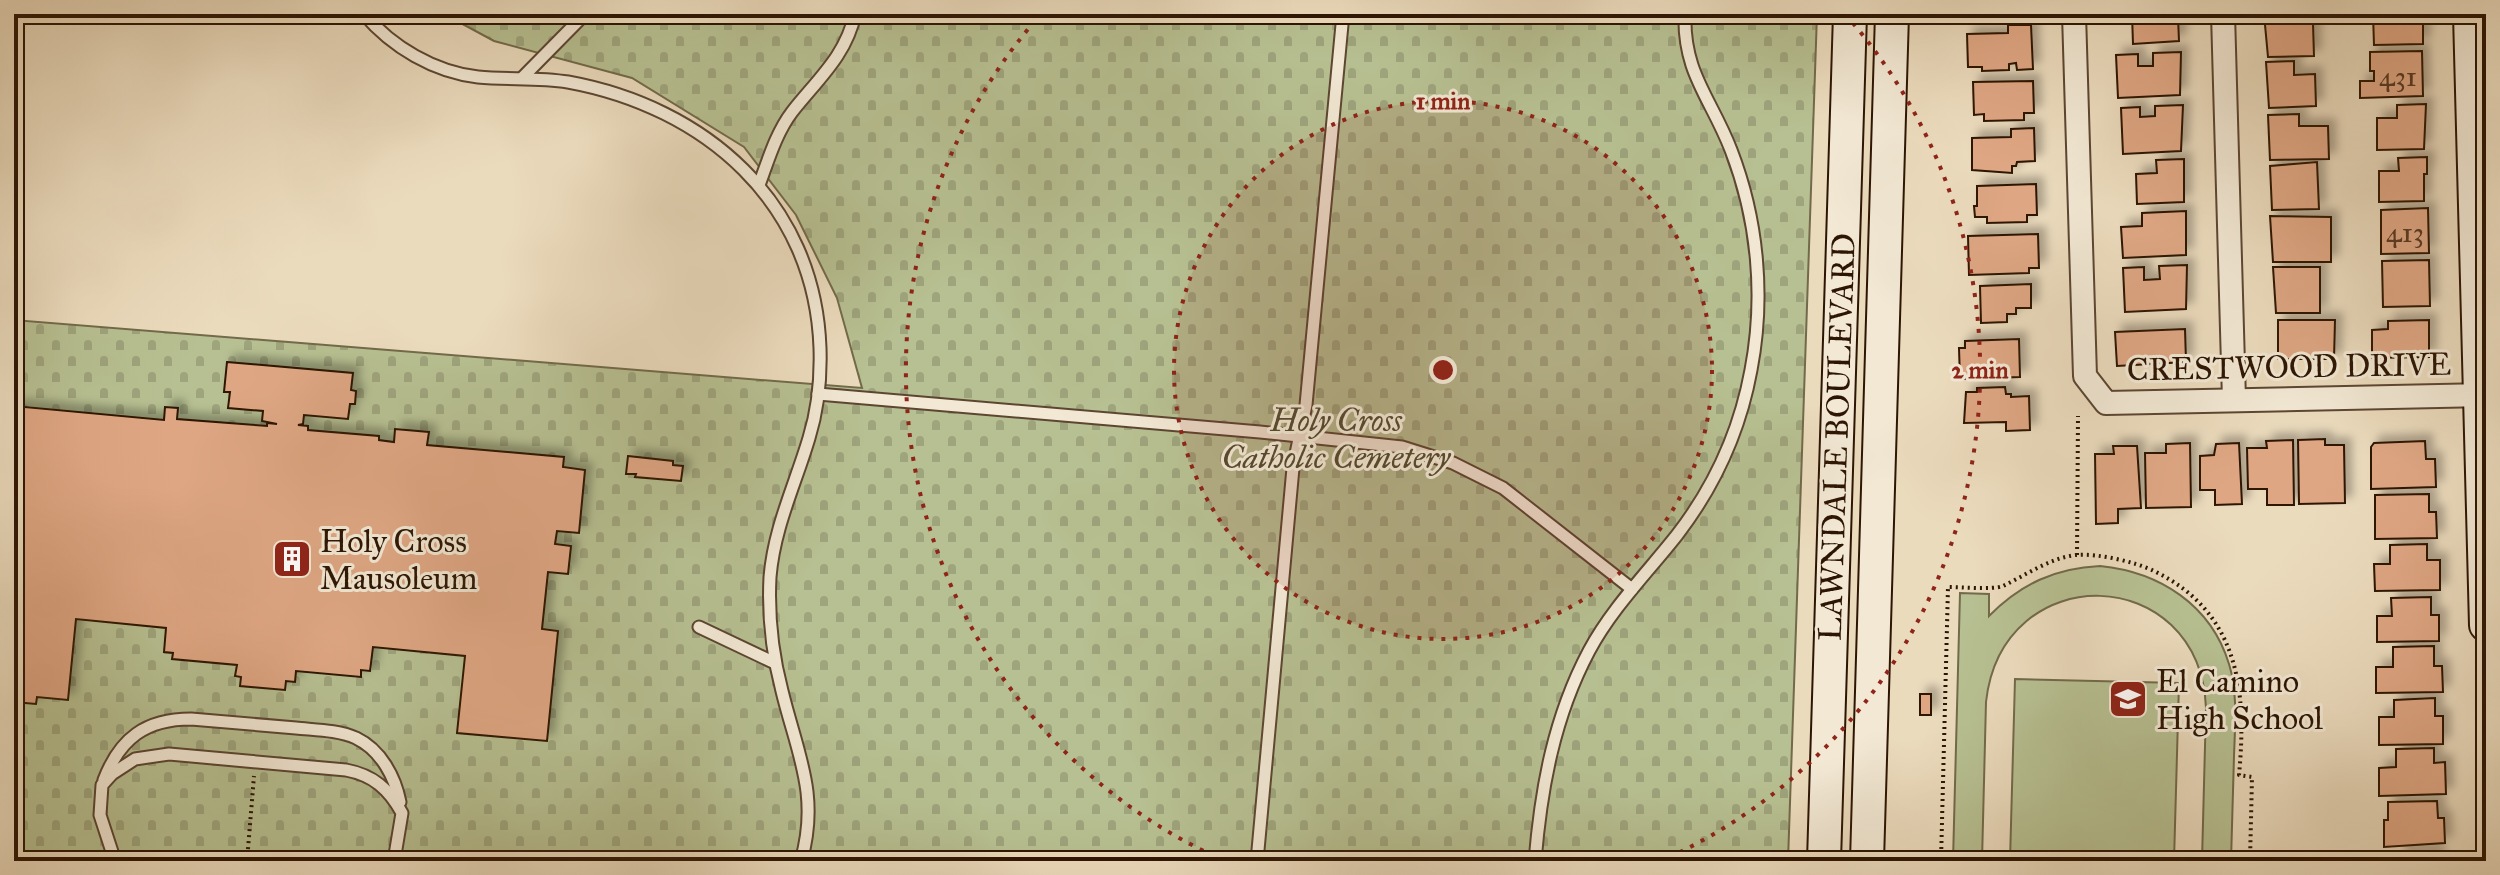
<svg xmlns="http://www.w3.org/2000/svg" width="2500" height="875" viewBox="0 0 2500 875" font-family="'IM FELL Great Primer',serif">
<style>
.grass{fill:#b7c092;stroke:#726a4a;stroke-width:2}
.cemetery{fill:url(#cemetery-stones);stroke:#726a4a;stroke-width:2}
.building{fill:#dea683;stroke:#2d1503;stroke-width:2;filter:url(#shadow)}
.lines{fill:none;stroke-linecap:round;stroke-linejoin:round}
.lane-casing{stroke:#5c4632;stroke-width:15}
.street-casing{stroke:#5c4632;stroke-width:26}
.secondary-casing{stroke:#2d1503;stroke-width:36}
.path{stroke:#2d1503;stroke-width:4;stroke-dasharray:2 4;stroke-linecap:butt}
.lane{stroke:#f2e8d4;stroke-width:11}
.street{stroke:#f2e8d4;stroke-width:22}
.secondary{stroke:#f2e8d4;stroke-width:32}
.ring{fill:none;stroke:#8f2418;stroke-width:4;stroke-dasharray:4 8}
.labels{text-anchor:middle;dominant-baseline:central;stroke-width:6;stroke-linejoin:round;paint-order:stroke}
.number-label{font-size:28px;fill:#593923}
.street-label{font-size:32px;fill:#2d1503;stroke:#f2e8d4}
.park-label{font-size:32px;font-style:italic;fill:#56482e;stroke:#f2e8d4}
.poi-label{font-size:32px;fill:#2d1503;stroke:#f2e8d4;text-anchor:start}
.centre{fill:#8f2418;stroke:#f2e8d4;stroke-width:4}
.ring-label{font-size:24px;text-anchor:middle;font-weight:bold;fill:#8f2418;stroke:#f2e8d4;stroke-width:6;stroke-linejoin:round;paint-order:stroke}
</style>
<defs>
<pattern id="cemetery-stones" width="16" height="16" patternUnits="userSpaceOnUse" patternTransform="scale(2)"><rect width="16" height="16" fill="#b7c092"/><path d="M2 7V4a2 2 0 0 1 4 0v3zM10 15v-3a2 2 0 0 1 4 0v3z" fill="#9ea47c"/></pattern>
<filter id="shadow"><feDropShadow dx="7" dy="-7" stdDeviation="4" flood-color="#0004"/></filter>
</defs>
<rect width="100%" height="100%" fill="#ebdbbd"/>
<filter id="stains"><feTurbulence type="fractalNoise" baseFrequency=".0025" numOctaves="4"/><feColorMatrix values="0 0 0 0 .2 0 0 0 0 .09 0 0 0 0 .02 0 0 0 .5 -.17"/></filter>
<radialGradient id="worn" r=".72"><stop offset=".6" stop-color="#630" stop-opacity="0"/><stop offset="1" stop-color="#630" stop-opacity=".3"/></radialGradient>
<g class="grass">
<path d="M2100 566C2160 572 2211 605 2229 664 2238 693 2235 726 2234 756 2233 791 2232 826 2231 861H2202L2206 708C2200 562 2002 557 1986 702L1982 861H1953L1960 593 1989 594V616C2021 584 2055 568 2100 566Z"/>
<path d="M2015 679 2179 683 2174 861H2010Z"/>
</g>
<path class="cemetery" d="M444 14H1817L1788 861H14V320L862 388 837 298 796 215 744 147 632 78 494 41Z"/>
<g class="building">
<path d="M2132 14H2180V17H2178L2179 41 2133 44Z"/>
<path d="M2264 14H2293L2294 24H2313L2314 56 2268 57Z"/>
<path d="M2373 14H2423V44L2374 45Z"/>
<path d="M2008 25H2031L2033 69 2017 70 2016 63 2009 64V70L1982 71V67H1968L1967 34 2008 33Z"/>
<path d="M2422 51 2423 96 2360 98V81H2374V71H2370V52Z"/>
<path d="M2181 52 2180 95 2118 98 2116 55 2138 54V66H2153V53Z"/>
<path d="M2294 61V75L2315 74 2316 106 2269 108 2266 62Z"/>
<path d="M2033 81 2034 113H2024V120L1984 121V114L1974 115 1973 82Z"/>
<path d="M2426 104 2424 149 2377 150V118H2397V105Z"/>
<path d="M2183 105 2181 151 2123 154 2121 108 2140 107V117L2155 116V106Z"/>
<path d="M2299 114V126H2328L2329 159 2270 160 2268 115Z"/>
<path d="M2034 128 2035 161 2017 162 2016 166H2012V173L1972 170V138L2011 137V129Z"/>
<path d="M2427 157V174H2424V201L2379 202V171H2399L2398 158Z"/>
<path d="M2184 159V202L2137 204 2136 174 2157 173 2156 160Z"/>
<path d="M2317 162 2319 209 2272 210 2270 166Z"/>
<path d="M2036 184 2037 215H2027V222L1987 223V217H1975L1974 206H1977V186Z"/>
<path d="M2428 208 2429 253 2381 254V210Z"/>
<path d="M2186 211V255L2123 258 2121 227 2142 226V213Z"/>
<path d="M2270 216 2331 217V262H2273Z"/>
<path d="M2038 234 2039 268H2029V273L1969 275 1968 236Z"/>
<path d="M2429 260 2430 306 2383 307 2382 261Z"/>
<path d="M2187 265 2186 309 2125 312 2123 268 2144 267V280L2160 279 2159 266Z"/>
<path d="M2273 267H2320V313H2276Z"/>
<path d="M2031 284V308H2016V314H2007V322L1981 323 1980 286Z"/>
<path d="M2278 320H2335L2334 359H2278Z"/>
<path d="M2429 320V357L2372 358V330L2388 329V321Z"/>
<path d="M2185 329 2186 362 2117 366 2115 332Z"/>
<path d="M2019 339 2020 377 1960 379 1959 348H1965V341Z"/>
<path d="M227 362 353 373 351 390 356 391 355 404H350L348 419 304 415 303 424 298 425 308 426V430L379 436V440L394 442 395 429 429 432 427 445 564 457 563 467 585 470 579 533 557 531 555 544 571 546 568 574 548 572 542 629 558 631 547 741 457 733 465 656 373 647 370 671 361 670V677L296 671 295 682 286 681 285 690 240 686 241 677 235 676 237 665 172 659 173 653 164 652 166 628 76 619 68 700 37 697 36 704 14 702V406L164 420 165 407 178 408 177 419 267 426V423L277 424 262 421 263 411 228 408 230 392H224Z"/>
<path d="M2005 387 2006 394H2011V397L2029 396 2030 430 2006 431V422L1964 423 1966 392H1977V388Z"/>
<path d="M2325 439V445H2344L2345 503 2299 504 2298 440Z"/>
<path d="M2293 440 2294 505H2267V489H2248L2247 448H2267L2266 441Z"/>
<path d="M2425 441 2426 459H2435L2436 487 2371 489V447L2374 443Z"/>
<path d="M2190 443 2191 507 2146 508 2145 453H2166V444Z"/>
<path d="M2239 443 2242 504 2215 505V490H2200V456L2214 455 2216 444Z"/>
<path d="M2113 446H2137L2141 508 2118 509V523L2096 524 2095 454H2114Z"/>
<path d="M628 456 673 461V465L683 466 681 481 635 477 636 474H626Z"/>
<path d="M2429 494V512H2436L2437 538 2375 539V495Z"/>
<path d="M2427 544V560H2440V590L2375 591 2374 564H2390V545Z"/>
<path d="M2431 597V615H2439V641L2377 642V616H2392L2391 598Z"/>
<path d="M2434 646V666H2442L2443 692 2376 693V667H2393V647Z"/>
<rect x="1920" y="694" width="11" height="21"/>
<path d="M2435 698V716H2443V744L2379 745V717H2394V700Z"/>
<path d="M2434 748V763L2445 762 2446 794 2379 796V768L2396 767V749Z"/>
<path d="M2437 801 2438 818H2444L2445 843 2384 847V820H2388V802Z"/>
<rect x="2399" y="851" width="38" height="10"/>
</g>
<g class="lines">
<defs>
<g id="lane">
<path d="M364 14C392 47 434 72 478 77 508 80 538 77 568 82 705 107 815 202 820 348 821 379 818 409 809 438 795 485 774 528 770 577 768 616 772 653 782 691 797 753 820 795 801 861"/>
<path d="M522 78 585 14"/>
<path d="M759 185C768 161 776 133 792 112 817 80 846 56 855 14"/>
<path d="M818 394 1260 432 1402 447 1453 463 1503 488 1632 589"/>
<path d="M699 627 775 663"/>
<path d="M104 780C120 738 146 719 191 719 226 722 261 725 296 728 315 730 338 730 356 738 381 750 395 777 400 802"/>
<path d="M115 861 100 815 102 785 112 774 135 759 169 754 346 770C373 775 389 789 402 813L394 861"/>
<path d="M1257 861 1293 468 1306 405 1343 14"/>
<path d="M1535 861C1541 788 1554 717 1589 651 1612 608 1647 573 1677 535 1714 487 1740 430 1751 370 1765 297 1758 220 1731 150 1711 98 1683 73 1685 14"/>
</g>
<g id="street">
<path d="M2074 14 2085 376 2106 403 2486 395"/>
<path d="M2223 14 2234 400"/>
</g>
<g id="secondary">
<path d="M2470 14 2486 625"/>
<path d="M1824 861 1850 14"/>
<path d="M1867 861 1892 14"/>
</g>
</defs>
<use href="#lane" class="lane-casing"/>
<use href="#street" class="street-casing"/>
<use href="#secondary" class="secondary-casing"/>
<g class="path">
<path d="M2077 555 2078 416"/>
<path d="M247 861 254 776"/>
<path d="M1941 861 1948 587C1961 587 1993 590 2003 586 2026 575 2050 558 2076 555 2097 553 2136 562 2154 571 2239 612 2247 690 2239 775L2252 777 2250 861"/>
</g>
<use href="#lane" class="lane"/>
<use href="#street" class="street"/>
<use href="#secondary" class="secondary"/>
</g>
<circle cx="1443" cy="370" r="269" fill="#8f2418" fill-opacity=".12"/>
<g class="ring">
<circle cx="1443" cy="370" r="269"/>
<path d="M1225 861A537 537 0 0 1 1041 14M1845 14A537 537 0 0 1 1661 861"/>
</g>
<defs>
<symbol id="building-square" viewBox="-11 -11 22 22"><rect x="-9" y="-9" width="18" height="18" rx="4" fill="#8f2418" stroke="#f2e8d4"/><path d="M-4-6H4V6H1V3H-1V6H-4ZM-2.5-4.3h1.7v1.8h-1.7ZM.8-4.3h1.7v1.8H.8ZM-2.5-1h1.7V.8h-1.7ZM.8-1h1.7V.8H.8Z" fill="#fff"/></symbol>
<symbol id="school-square" viewBox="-11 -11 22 22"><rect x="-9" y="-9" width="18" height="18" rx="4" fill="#8f2418" stroke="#f2e8d4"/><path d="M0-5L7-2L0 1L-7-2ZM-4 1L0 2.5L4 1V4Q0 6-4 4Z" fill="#fff"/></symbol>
</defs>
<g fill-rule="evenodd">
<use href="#building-square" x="270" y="537" width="44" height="44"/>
<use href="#school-square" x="2106" y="677" width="44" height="44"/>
</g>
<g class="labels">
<g class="number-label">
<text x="2398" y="76">431</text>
<text x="2405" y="232">413</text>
</g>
<g class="street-label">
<text transform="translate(2289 367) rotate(-1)">CRESTWOOD DRIVE</text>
<text transform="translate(1837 437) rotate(-88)">LAWNDALE BOULEVARD</text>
</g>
<g class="park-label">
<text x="1336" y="420">Holy Cross<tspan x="1336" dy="37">Catholic Cemetery</tspan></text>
</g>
<g class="poi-label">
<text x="320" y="541">Holy Cross<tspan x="320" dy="37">Mausoleum</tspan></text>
<text x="2156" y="681">El Camino<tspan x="2156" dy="37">High School</tspan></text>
</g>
</g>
<circle cx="1443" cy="370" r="12" class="centre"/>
<g class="ring-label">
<text x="1443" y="109">1 min</text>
<text x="1980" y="378">2 min</text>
</g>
<rect width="2500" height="875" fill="none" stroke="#ebdbbd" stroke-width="48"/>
<rect x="16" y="16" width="2468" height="843" fill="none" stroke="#2d1503" stroke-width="4"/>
<rect x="24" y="24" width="2452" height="827" fill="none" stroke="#2d1503" stroke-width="2"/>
<rect width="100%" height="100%" filter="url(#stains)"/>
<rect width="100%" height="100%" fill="url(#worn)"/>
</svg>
